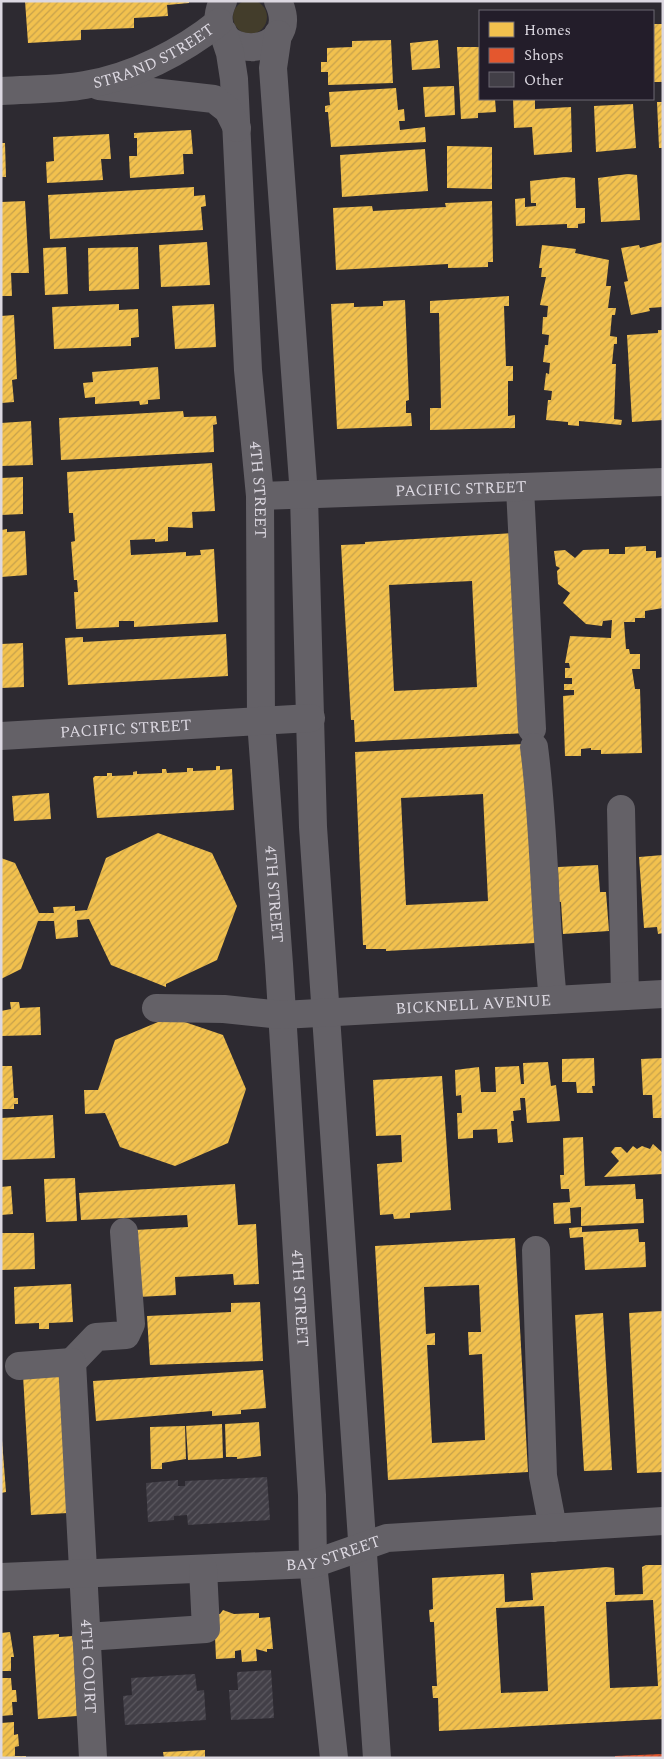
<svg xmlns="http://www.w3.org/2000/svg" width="664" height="1759" viewBox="0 0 664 1759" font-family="Spectral,serif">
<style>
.grass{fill:#433d2b}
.homes{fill:url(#homes-hatch);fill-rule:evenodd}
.shops{fill:url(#shops-hatch)}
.building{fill:url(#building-hatch)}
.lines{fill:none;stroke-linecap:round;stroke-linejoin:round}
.minor{stroke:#646167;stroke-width:28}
.labels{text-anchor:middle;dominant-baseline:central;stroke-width:5;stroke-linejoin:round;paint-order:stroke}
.street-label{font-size:16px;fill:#dcd8e1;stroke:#231d2a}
</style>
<defs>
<pattern id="homes-hatch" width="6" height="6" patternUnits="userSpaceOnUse" patternTransform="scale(1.25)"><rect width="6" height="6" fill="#f2c14e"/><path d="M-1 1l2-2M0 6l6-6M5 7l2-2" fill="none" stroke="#c6a14c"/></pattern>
<pattern id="shops-hatch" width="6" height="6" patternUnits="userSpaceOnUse" patternTransform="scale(1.25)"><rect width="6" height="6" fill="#e4572e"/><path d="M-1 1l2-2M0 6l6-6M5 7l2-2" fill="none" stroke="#b35035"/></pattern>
<pattern id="building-hatch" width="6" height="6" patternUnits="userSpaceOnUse" patternTransform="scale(1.25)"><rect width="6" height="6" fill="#423f47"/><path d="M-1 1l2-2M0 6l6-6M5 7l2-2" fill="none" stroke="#5d5a61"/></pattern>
</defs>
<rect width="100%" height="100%" fill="#2d2a31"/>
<circle class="grass" cx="250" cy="17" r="17"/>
<g class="homes">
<path d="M25 1H189V3L167 5 168 16 134 18V28L81 30V40L28 43Z"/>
<rect x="653" y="24" width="10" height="58"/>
<path d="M391 40 393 83 328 85V72H321V62H327V48L352 47V41Z"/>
<path d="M438 40 440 68 412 70 410 43Z"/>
<path d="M457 47H480V99H495L496 112 478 113V118L461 119Z"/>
<path d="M454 86 455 115 425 117 423 87Z"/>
<path d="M396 88 398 110 404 109 405 121H399L400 130 425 127 426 142 331 147 328 112H325V106L330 105 329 92Z"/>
<path d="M513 99H535V109L571 107 572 152 534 155 532 127 514 128Z"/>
<path d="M657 102H663V148H659Z"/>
<path d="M633 104 636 148 596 152 594 106Z"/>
<path d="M191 130 193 154H183L184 174 130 178 129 156H137V138H134V133Z"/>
<path d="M109 134 111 159H101L103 180 47 183 46 162 54 161 53 137Z"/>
<path d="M1 143H5L6 177H1Z"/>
<path d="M447 146 492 147V189L447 188Z"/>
<path d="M425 149 428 191 342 197 340 155Z"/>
<path d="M628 174 637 175 640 220 601 222 598 178Z"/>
<path d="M565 177 575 178 576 208H585V223L578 224V228H567V224L516 226 515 199 525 198V207L536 206V203H531L530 181Z"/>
<path d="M194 187V196L205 195 206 206 201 207 203 230 50 239 48 195Z"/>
<path d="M25 201 29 273H11L12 296H1V202Z"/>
<path d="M492 201 493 262H488V267L448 268V264L336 270 333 208 372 206 373 211 446 207 445 203Z"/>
<path d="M207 242 210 285 161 287 159 245Z"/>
<path d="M663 242V307L649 308 650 311 631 315 624 282 628 281 621 248 639 245 640 248Z"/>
<path d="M542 245 576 249 575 253 609 260 606 286H611L608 308H616L615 315H612L610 336 617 337V344H614L612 364H616L614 419 622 420 621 425 579 421V426L568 425V422L546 420 548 400H551L552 391 544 390 546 373 549 374 550 363 543 362 545 345H548L549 335 542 334 543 317H547L548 306 540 305 546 277H541L542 268H539Z"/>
<path d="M66 247 68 294 45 295 43 248Z"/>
<path d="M138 247 139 289 89 291 88 248Z"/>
<path d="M509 296V306H504L506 366H513V381H508V416L515 415V428L430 430V408H441L439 313H430V301Z"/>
<path d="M405 300 409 400 406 401V413H411L412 426 337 429 331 304 354 303V307L383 306V301Z"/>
<path d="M119 304V310L138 309 139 337 131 338V346L54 349 52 307Z"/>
<path d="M214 304 216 347 175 349 172 306Z"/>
<path d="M14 315 17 379 12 380 14 402 1 403V316Z"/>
<path d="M658 330H663V420L632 422 627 335 658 333Z"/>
<path d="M158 367 160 399 148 400V404L140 405 139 401 95 404V397L85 398 83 383 93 382 92 372Z"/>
<path d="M183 411 184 417 216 416 217 424 213 425 214 452 61 460 59 418Z"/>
<path d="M31 421 33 465 1 466V423Z"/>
<path d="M212 463 215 511 192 512 193 528 168 527V541L155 542V539L130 540 131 555 186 552V556L201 555 200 550 214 549 218 622 134 627V621H119V627L76 629 74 592H78L77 580H74L71 542 75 541 73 513H69L67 472Z"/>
<path d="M23 477V514L1 515V478Z"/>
<path d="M7 529V532L25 531 27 575 1 577V530Z"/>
<path d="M514 533 525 733 355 742 354 720H351L341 545 365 544V542ZM472 581 477 687 394 691 389 585Z"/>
<path d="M646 546V551H656V558L663 557V608L645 611V618H635V622H624L626 649H629L630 654H640V669H632L635 689H640L642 753 601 754V750H591V748L581 749V756H565L563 696 574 695V690H564V684H572V678H565V668H570L569 663H565L570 636 611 638 612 620 603 621 602 626 586 624 563 603 570 593 558 584 557 571 560 568 556 566 554 551 565 550 575 558 583 550 609 549V554H625V547Z"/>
<path d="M226 634 228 676 68 685 65 638 83 637V642Z"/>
<path d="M23 643 24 687 1 688V644Z"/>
<path d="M526 744 535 943 386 951V949H366V945H363L355 752ZM483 794 488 901 406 905 401 798Z"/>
<path d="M216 766H220V770L232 769 234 810 97 818 93 778 95 776H107V773H112V776L133 775V772L137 771V774L162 773V769H166L167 773 187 772V768H193V771L216 770Z"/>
<path d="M49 793 51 819 14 821 12 796Z"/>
<path d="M158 833 212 853 237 906 217 960 166 984V987L111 965 89 919 77 920 78 937 56 939 54 921H38L21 969 1 979V858L15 863 39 913H54L53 907 75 906V911L87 910 106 858Z"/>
<path d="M663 855V933L658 934 657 927 644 928 639 857Z"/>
<path d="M598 865 600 892H606L609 931 563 934 561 902H559L558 867Z"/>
<path d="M10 1002H19L20 1008 40 1007 41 1035 1 1036V1011L11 1009Z"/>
<path d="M170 1017 223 1035 246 1089 228 1143 175 1166 120 1147 105 1113 85 1114 84 1090H98L115 1040Z"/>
<path d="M594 1058 595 1086H592L593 1093H577L576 1082H562V1059Z"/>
<path d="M663 1058V1118H653L652 1095H643L641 1059Z"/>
<path d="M548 1062 551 1086 556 1085 560 1121 527 1123 525 1098H520L521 1110 513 1111 514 1121H511L513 1142 498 1143 497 1129 473 1130V1138L458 1139 457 1113H462L461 1095 456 1096 455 1070 479 1067 481 1092H496L495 1067 519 1066 521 1084H524L523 1063Z"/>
<path d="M1 1066H12L14 1098H18V1104H14V1109H1Z"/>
<path d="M442 1076 451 1210 410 1213V1218L394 1219 393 1214 380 1215 377 1164 402 1162 401 1135 376 1136 373 1080Z"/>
<path d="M53 1115 55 1158 1 1160V1118Z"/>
<path d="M583 1137 585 1186 635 1184 636 1199H643L644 1223 581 1226V1207L570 1208 571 1223 554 1224 553 1203 570 1202 569 1189H561L560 1175H564L563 1138Z"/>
<path d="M653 1144 663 1153V1174L604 1177 619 1161 611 1152 615 1147H621L627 1153 633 1146 637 1149 642 1146 650 1149Z"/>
<path d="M75 1178 77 1221 46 1222 44 1179Z"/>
<path d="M235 1184 238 1225 256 1224 259 1284 234 1285 233 1274 175 1277 176 1295 138 1297 135 1230 188 1227 187 1215 81 1220 79 1193Z"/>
<path d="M11 1186 13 1214 1 1215V1187Z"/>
<path d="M582 1227V1232L638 1229 639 1242H645L646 1267 585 1270 583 1237 570 1238 569 1228Z"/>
<path d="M1 1233H34L35 1269 1 1270Z"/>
<path d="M515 1238 528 1472 388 1480 375 1246ZM479 1285 481 1332H468L469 1355 482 1354 485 1440 432 1443 427 1345H435V1333L426 1334 424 1287Z"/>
<path d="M71 1284 73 1322 49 1323V1329H39V1323L15 1324 14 1287Z"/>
<path d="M260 1302 263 1361 150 1365 147 1316 231 1312V1303Z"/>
<path d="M663 1311V1472L637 1473 629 1313Z"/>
<path d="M603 1313 612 1470 584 1471 575 1315Z"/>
<path d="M263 1370 266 1408 241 1410V1414L212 1416V1411L96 1421 93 1381Z"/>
<path d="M60 1373 68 1513 31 1515 23 1375Z"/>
<path d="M259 1422 261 1456 237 1459V1457H226L225 1424Z"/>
<path d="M222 1424 223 1458 188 1460 186 1426Z"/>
<path d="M185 1426 186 1459 162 1463V1469H151L150 1427Z"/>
<path d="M1 1427 6 1492 1 1493Z"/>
<path d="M646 1565H663V1719L439 1731 438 1698H433L432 1686H437L434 1622H430L429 1610 433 1609 432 1578 500 1574H504L505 1602 533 1600 531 1573 607 1567 614 1568 615 1595 643 1594 642 1567ZM653 1600 658 1686 610 1688 606 1602ZM544 1606 548 1691 501 1693 496 1608Z"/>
<path d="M223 1610 234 1614 259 1613V1618L270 1617 273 1649H267V1652L256 1649 257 1661 242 1662 241 1650 235 1651V1658L216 1659 214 1614H220Z"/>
<path d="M10 1632 14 1657H11V1671H1V1633Z"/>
<path d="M59 1634V1637L73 1636 77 1716 38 1719 33 1636Z"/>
<path d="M1 1678H11L12 1690H16L17 1702H12L13 1715 1 1716Z"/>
<path d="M14 1722V1735L18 1734 19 1746 15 1747V1756H26V1758H1V1723Z"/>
<path d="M205 1750V1758H164L163 1752Z"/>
</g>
<path class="shops" d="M662 1754V1758H615V1756Z"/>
<g class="building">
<path d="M267 1477 270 1520 188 1525 187 1515 174 1516V1520L148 1522 146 1483 178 1480V1486H185V1481Z"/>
<path d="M271 1670 274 1718 231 1720 229 1690H238L237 1672Z"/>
<path d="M195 1674 197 1691 204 1690 206 1720 125 1725 123 1696 132 1695 131 1678Z"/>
</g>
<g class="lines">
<g class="minor">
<path d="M223 1C195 62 307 63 278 1"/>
<path id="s1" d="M223 32 230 53 234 79 248 370 260 496 261 721 279 964 312 1495 313 1564 334 1758"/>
<path d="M278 34 273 68 304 496 313 827 377 1758"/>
<path d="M99 86 214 99 228 110 237 128"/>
<path id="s2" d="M1 91C29 89 58 90 85 85 133 77 182 52 219 22"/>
<path d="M520 488 532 729"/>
<path id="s3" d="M260 496 663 482"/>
<path id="s4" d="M1 736 311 718"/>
<path d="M534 747C545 831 544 916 553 1000"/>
<path d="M621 809 625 996"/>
<path id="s5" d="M156 1008 224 1009 282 1015 663 994"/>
<path d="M536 1250 543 1476 553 1528"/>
<path d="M72 1362 96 1337 126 1335 131 1324 124 1232"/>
<path id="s6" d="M19 1366 72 1362 93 1758"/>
<path id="s7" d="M1 1577 313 1564 387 1538 663 1521"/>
<path d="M86 1637 206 1629 203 1569"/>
</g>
</g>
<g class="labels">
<g class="street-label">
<text stroke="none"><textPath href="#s2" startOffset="159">STRAND STREET</textPath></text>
<text stroke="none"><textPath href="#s1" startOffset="460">4TH STREET</textPath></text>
<text stroke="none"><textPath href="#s3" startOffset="201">PACIFIC STREET</textPath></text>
<text stroke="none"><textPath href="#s4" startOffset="125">PACIFIC STREET</textPath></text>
<text stroke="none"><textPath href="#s1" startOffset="865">4TH STREET</textPath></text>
<text stroke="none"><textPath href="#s5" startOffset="318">BICKNELL AVENUE</textPath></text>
<text stroke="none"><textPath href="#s1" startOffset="1270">4TH STREET</textPath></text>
<text stroke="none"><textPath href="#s7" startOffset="334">BAY STREET</textPath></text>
<text stroke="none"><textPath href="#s6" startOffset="358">4TH COURT</textPath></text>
</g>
</g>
<rect width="664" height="1759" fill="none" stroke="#dcd8e1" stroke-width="5"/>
<rect x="479" y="10" width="175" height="90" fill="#231d2a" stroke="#6d6873"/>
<rect x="489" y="22" width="25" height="15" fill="#f2c14e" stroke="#6d6873"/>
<text x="524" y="35" font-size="15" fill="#dcd8e1">Homes</text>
<rect x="489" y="48" width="25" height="15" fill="#e4572e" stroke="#6d6873"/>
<text x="524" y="60" font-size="15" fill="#dcd8e1">Shops</text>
<rect x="489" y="72" width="25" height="15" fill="#423f47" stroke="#6d6873"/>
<text x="524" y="85" font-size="15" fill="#dcd8e1">Other</text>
</svg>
